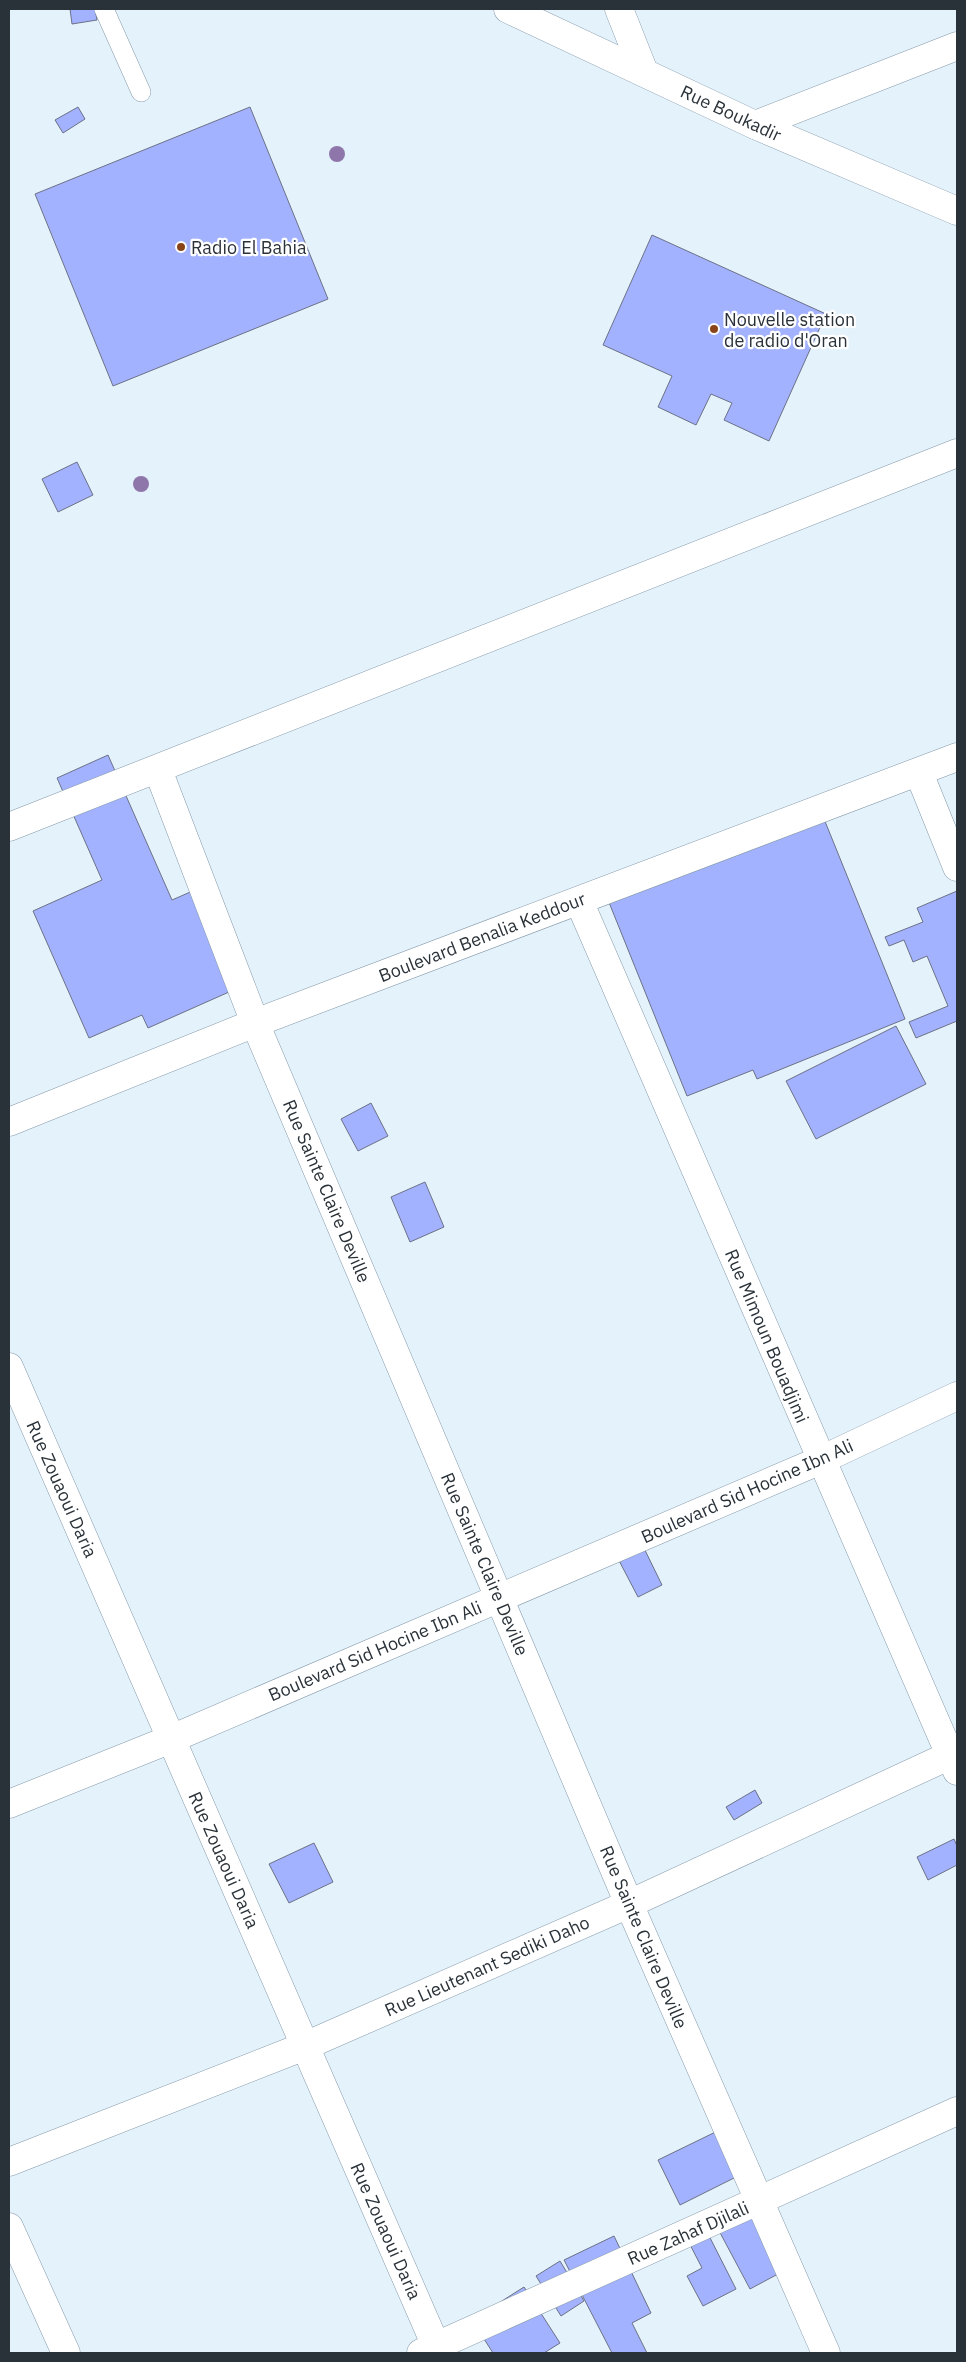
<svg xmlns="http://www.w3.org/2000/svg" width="966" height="2362" viewBox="0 0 966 2362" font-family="'IBM Plex Sans',sans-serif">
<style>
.building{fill:#a3b2fe;stroke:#6c7186}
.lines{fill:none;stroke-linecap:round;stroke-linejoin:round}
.service-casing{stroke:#869bab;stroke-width:20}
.minor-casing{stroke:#869bab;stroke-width:29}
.tertiary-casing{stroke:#869bab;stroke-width:29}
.service{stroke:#fff;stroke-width:19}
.minor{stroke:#fff;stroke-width:28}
.tertiary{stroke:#fff;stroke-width:28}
.tree{fill:#8e76aa}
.poi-dot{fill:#894519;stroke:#fff;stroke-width:2}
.labels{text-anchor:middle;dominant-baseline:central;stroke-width:4.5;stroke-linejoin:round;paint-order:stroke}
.street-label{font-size:18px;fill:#2a3239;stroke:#fff}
.poi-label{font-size:18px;fill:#2a3239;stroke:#fff;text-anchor:start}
</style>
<rect width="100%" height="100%" fill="#e4f2fc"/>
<g class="building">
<path d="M70 9H95L97 20 72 24Z"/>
<path d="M78 107 85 119 63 133 55 120Z"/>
<path d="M250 107 328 299 113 386 35 194Z"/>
<path d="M652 235 826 314 769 441 724 420 732 403 711 394 696 425 658 407 672 376 603 345Z"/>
<path d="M77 462 93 495 58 512 42 479Z"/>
<path d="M108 755 172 900 204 886 247 984 148 1028 142 1015 89 1038 33 911 102 880 57 778Z"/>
<path d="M820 809 905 1019 757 1079 753 1070 687 1096 606 895Z"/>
<path d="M957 891V1021L916 1038 909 1022 948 1006 927 956 913 962 904 940 889 946 885 937 923 922 917 908Z"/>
<path d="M896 1026 926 1084 816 1139 786 1081Z"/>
<path d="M371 1103 388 1136 358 1151 341 1119Z"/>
<path d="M425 1182 444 1227 410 1242 391 1197Z"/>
<path d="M639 1538 662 1585 638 1597 614 1551Z"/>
<path d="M755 1790 762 1803 734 1820 726 1807Z"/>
<path d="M954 1839 957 1846V1865L928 1880 917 1857Z"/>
<path d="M314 1843 333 1882 289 1903 269 1864Z"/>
<path d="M734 2123 756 2167 680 2205 658 2160Z"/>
<path d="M758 2205 791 2267 750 2289 717 2227Z"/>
<path d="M701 2220 736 2289 703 2306 687 2276 702 2268 682 2229Z"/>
<path d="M614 2236 651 2313 632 2323 647 2353H612L564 2260Z"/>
<path d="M560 2261 584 2301 561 2316 536 2276Z"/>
<path d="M524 2287 560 2343 544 2353H493L472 2320Z"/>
</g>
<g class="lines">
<defs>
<path id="service" d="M104 9 141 92"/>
<g id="minor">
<path d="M619 9 644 72"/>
<path d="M755 125 957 46"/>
<path d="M158 770 255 1023 629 1904 826 2353"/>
<path d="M919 773 957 867"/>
<path d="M9 827 957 453"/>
<path d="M9 1367 439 2353"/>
<path d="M9 1804 171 1739 821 1460 957 1396"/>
<path d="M9 2162 305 2046 629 1904 957 1752"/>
<path d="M9 2227 66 2353"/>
<path d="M421 2353 957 2111"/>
</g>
<g id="tertiary">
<path d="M508 9 755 125 957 211"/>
<path d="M579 901 957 1771"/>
<path d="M9 1122 255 1023 957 757"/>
</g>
</defs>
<use href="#service" class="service-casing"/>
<use href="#minor" class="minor-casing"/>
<use href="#tertiary" class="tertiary-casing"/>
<use href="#service" class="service"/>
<use href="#minor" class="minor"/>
<use href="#tertiary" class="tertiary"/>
</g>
<g class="tree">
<circle cx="337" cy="154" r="8"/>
<circle cx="141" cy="484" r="8"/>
</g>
<g class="poi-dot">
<circle cx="181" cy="247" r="5"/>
<circle cx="714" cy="329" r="5"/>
</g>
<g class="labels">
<g class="street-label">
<text transform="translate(731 113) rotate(25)">Rue Boukadir</text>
<text transform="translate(482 937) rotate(-21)">Boulevard Benalia Keddour</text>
<text transform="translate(327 1191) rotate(67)">Rue Sainte Claire Deville</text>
<text transform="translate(767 1336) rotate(67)">Rue Mimoun Bouadjimi</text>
<text transform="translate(62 1489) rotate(66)">Rue Zouaoui Daria</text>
<text transform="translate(747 1491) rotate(-24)">Boulevard Sid Hocine Ibn Ali</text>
<text transform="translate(485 1564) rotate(67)">Rue Sainte Claire Deville</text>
<text transform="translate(375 1651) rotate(-23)">Boulevard Sid Hocine Ibn Ali</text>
<text transform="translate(224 1860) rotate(66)">Rue Zouaoui Daria</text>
<text transform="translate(644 1937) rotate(67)">Rue Sainte Claire Deville</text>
<text transform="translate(487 1966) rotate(-24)">Rue Lieutenant Sediki Daho</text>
<text transform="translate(386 2231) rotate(66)">Rue Zouaoui Daria</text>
<text transform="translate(688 2233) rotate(-24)">Rue Zahaf Djilali</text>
</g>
<g class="poi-label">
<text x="191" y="247">Radio El Bahia</text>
<text x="724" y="319">Nouvelle station<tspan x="724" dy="21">de radio d'Oran</tspan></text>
</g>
</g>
<rect width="966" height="2362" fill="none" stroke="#2a3239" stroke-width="20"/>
</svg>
